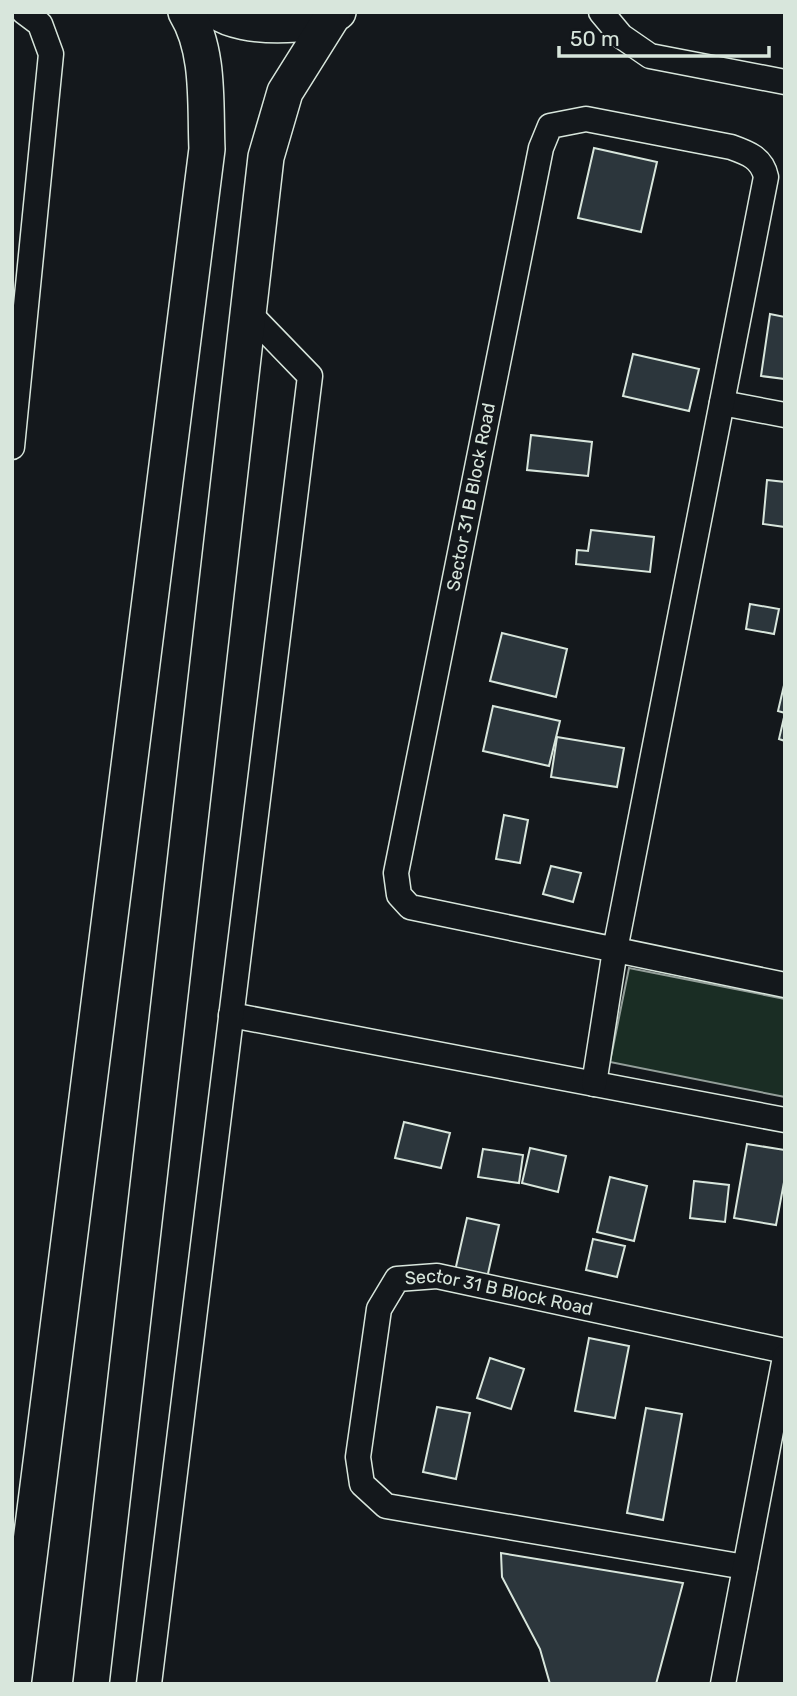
<svg xmlns="http://www.w3.org/2000/svg" width="797" height="1696" viewBox="0 0 797 1696" font-family="Rubik,sans-serif">
<style>
.green{fill:#1a2d24;stroke:#939e99;stroke-width:2}
.building{fill:#2c363c;stroke:#d8e6dc;stroke-width:2}
.lines{fill:none;stroke-linecap:round;stroke-linejoin:round}
.street-casing{stroke:#d8e6dc;stroke-width:27}
.secondary-casing{stroke:#d8e6dc;stroke-width:38}
.street{stroke:#14181c;stroke-width:24}
.secondary{stroke:#14181c;stroke-width:35}
.labels{text-anchor:middle;dominant-baseline:central;stroke-width:5;stroke-linejoin:round;paint-order:stroke}
.street-label{font-size:18px;fill:#d8e6dc;stroke:#14181c}
</style>
<rect width="100%" height="100%" fill="#14181c"/>
<path class="green" d="M629 968 785 999V1097L610 1062Z"/>
<g class="building">
<path d="M594 148 657 162 641 232 578 218Z"/>
<path d="M770 314 785 317V379L761 376Z"/>
<path d="M633 354 699 369 689 411 623 396Z"/>
<path d="M531 435 592 442 588 476 527 470Z"/>
<path d="M767 480 785 482V527L763 524Z"/>
<path d="M591 530 654 537 650 572 576 564 577 550 588 551Z"/>
<path d="M750 604 779 609 774 634 746 629Z"/>
<path d="M502 633 567 649 556 697 490 681Z"/>
<path d="M785 681V741L779 739 785 713 778 711Z"/>
<path d="M493 706 560 721 549 766 483 751Z"/>
<path d="M557 737 624 748 617 787 551 777Z"/>
<path d="M504 815 528 820 520 863 496 859Z"/>
<path d="M551 866 581 873 573 902 543 894Z"/>
<path d="M404 1122 450 1133 441 1168 395 1158Z"/>
<path d="M747 1144 785 1150V1177L776 1225 734 1218Z"/>
<path d="M530 1148 566 1156 558 1192 522 1183Z"/>
<path d="M483 1149 523 1155 519 1183 478 1177Z"/>
<path d="M610 1177 647 1186 634 1241 597 1232Z"/>
<path d="M694 1181 729 1185 725 1222 690 1218Z"/>
<path d="M467 1218 499 1225 487 1278 455 1271Z"/>
<path d="M593 1239 625 1246 617 1277 586 1270Z"/>
<path d="M589 1338 629 1346 615 1418 575 1411Z"/>
<path d="M490 1358 524 1369 511 1409 477 1398Z"/>
<path d="M437 1407 470 1413 456 1479 423 1472Z"/>
<path d="M646 1408 682 1414 663 1520 627 1513Z"/>
<path d="M501 1553 683 1583 656 1684H550L540 1649 502 1577Z"/>
</g>
<g class="lines">
<defs>
<g id="street">
<path d="M601 12 621 36 650 56 785 82"/>
<path d="M722 403 785 415"/>
<path d="M12 447 51 54 40 24 24 12"/>
<path d="M231 1015 785 1120"/>
<path d="M594 1084 615 950 766 177C762 158 748 153 731 147L586 119 550 126 541 148 396 873 399 895 410 907 785 985"/>
<path id="s1" d="M745 1567 386 1506 362 1484 358 1457 379 1309 397 1279 437 1276 785 1351"/>
<path d="M149 1684 310 376 248 312"/>
<path d="M723 1684 785 1357"/>
</g>
<g id="secondary">
<path d="M218 12C242 29 313 29 338 12"/>
<path d="M13 1684 207 149C205 105 210 51 186 12"/>
<path d="M91 1684 266 157 285 92 332 17"/>
</g>
</defs>
<use href="#street" class="street-casing"/>
<use href="#secondary" class="secondary-casing"/>
<use href="#street" class="street"/>
<use href="#secondary" class="secondary"/>
</g>
<g class="labels">
<g class="street-label">
<text transform="translate(471 497) rotate(-79)">Sector 31 B Block Road</text>
<text stroke="none"><textPath href="#s1" startOffset="712">Sector 31 B Block Road</textPath></text>
</g>
</g>
<rect width="797" height="1696" fill="none" stroke="#d8e6dc" stroke-width="28"/>
<path d="M559 46v10h210v-10" fill="none" stroke="#d8e6dc" stroke-width="3.5"/>
<text x="570" y="46" font-size="21" fill="#d8e6dc" stroke="#14181c" stroke-width="5" paint-order="stroke">50 m</text>
</svg>
